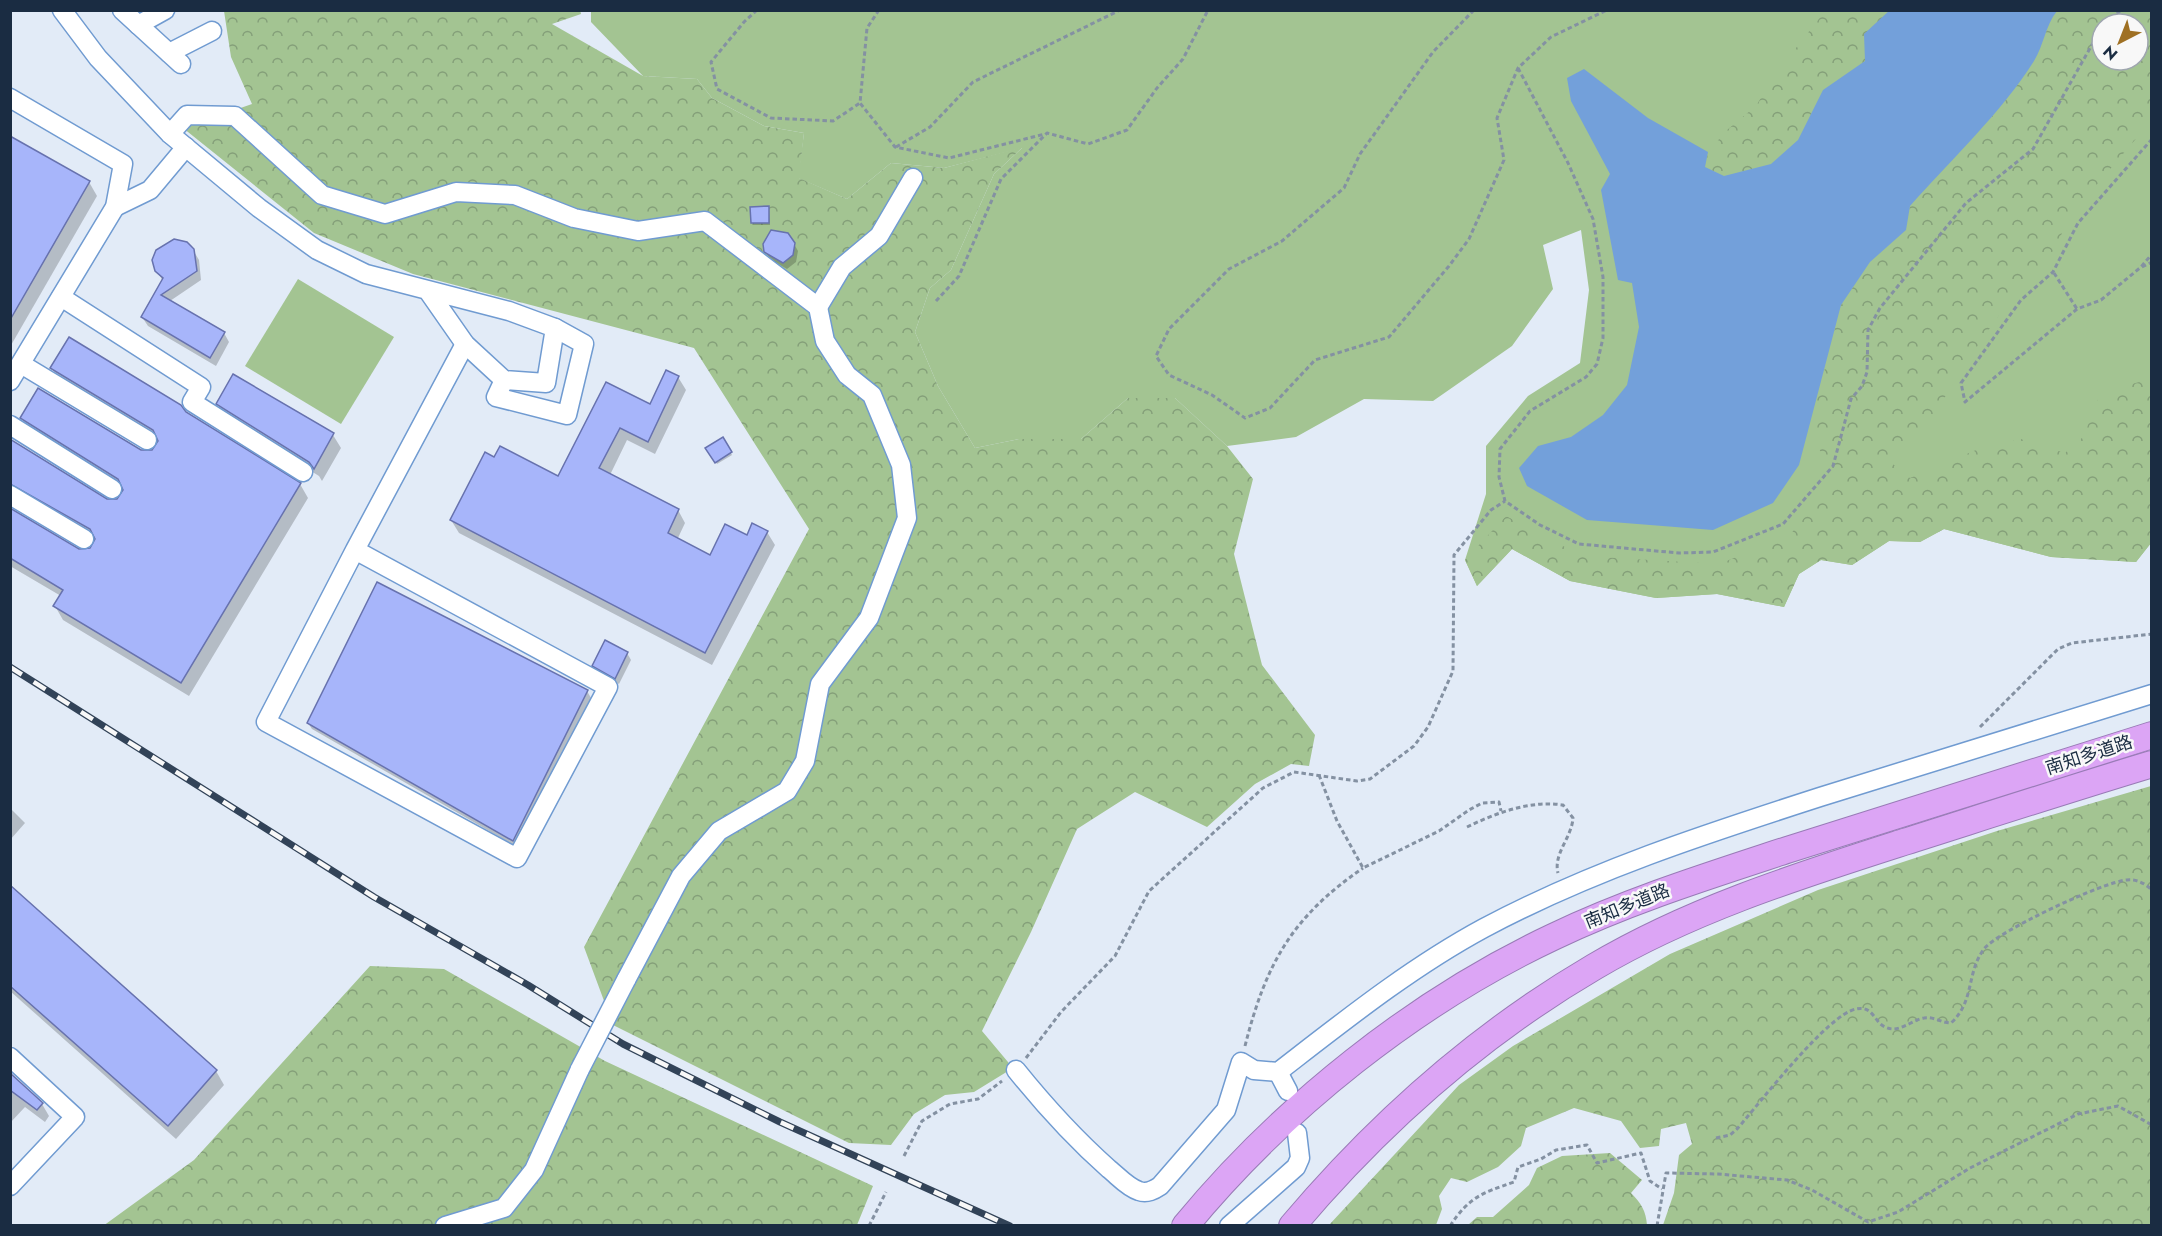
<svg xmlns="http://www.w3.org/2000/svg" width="2162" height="1236" viewBox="0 0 2162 1236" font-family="Jost,'Noto Sans JP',sans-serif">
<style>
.green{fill:#a3c492;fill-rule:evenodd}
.forest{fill:url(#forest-crowns);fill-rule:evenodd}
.water{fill:#73a0da}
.shadow{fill:#0003}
.building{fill:#a7b5fa;stroke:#6772ae;stroke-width:1.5}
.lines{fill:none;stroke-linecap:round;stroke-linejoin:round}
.minor-casing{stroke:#709bd1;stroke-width:21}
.highway-casing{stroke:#987bb6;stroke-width:28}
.path{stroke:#8491a2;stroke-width:3;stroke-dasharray:4.5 3;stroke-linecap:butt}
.minor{stroke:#fff;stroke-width:18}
.highway{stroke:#dca5f5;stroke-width:26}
.rail-casing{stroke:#324358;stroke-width:7}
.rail{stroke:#f8f8f8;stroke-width:4.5;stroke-dasharray:14;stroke-linecap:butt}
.minor-bridge-casing{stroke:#709bd1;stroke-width:21;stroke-linecap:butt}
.minor-bridge{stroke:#fff;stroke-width:18}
.labels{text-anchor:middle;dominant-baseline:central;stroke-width:5;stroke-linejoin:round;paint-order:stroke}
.street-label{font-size:18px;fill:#1a2c42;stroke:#f8f8f8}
</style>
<defs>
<pattern id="forest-crowns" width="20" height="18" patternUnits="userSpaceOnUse" patternTransform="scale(1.5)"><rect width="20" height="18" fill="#a3c492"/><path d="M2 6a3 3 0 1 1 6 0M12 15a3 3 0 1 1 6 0" fill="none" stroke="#849f79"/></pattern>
</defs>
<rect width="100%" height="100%" fill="#e2ebf7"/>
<g class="green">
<path d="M591 11H2151V543L2136 562 2051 557 1944 529 1920 542 1889 541 1852 565 1821 560 1799 574 1784 607 1717 594 1656 598 1570 581 1512 549 1477 586 1465 560 1486 494V446L1528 396 1580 363 1589 290 1581 230 1543 245 1553 289 1512 346 1433 401 1364 399 1296 437 1227 446 1175 398H1128L1081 439H1019L975 448 938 386 915 332 930 288 951 270 994 174 1022 148 944 168 891 163 847 199 798 178 804 133 764 126 712 98 697 79 643 76 591 22ZM2102 24H2138V60H2102Z"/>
<path d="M298 279 394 337 341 424 245 366Z"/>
</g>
<g class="forest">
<path d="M580 10 581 14 552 24 643 76 697 79 712 98 764 126 804 133 799 178 847 199 891 163 944 168 1023 147 994 174 951 270 930 288 915 332 938 386 975 448 1019 439H1081L1128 398H1175L1227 446 1253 479 1234 554 1262 665 1315 735 1309 766 1291 764 1255 784 1207 827 1135 792 1077 829 1031 932 982 1031 1013 1068 974 1092 945 1095 914 1114 891 1145 849 1143 613 1025 584 947 809 529 694 348 413 274 314 233 183 128 252 104 231 57 224 11Z"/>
<path d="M1825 11H1890L1865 34V61L1823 90 1798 140 1771 164 1724 176 1705 167 1708 152 1727 130 1756 106 1774 76Z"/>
<path d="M2057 11H2151V121L2072 214 2044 268 2012 296 1957 376 1937 411 1893 464 1910 478 1976 450 2021 439 2065 453 2083 437 2101 392 2147 380 2152 399 2151 543 2136 562 2051 557 1944 529 1920 542 1889 541 1852 565 1821 560 1799 574 1784 607 1717 594 1656 598 1570 581 1512 549 1477 586 1465 560 1506 516 1582 556 1719 564 1789 536 1836 479 1809 431 1841 305 1870 262 1906 230 1910 206C1950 161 2002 112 2034 61 2044 45 2045 26 2057 11ZM2102 24H2138V60H2102Z"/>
<path d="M2151 786V1225H1663L1674 1193 1679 1155 1692 1144 1686 1123 1661 1129 1659 1146 1640 1148 1621 1121 1574 1108 1526 1128 1521 1146 1498 1167 1467 1182 1451 1178 1439 1196 1442 1209 1436 1225H1329L1459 1085 1513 1046 1670 954 1818 890 1997 831Z"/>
<path d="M370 966 444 969 605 1061 873 1186 857 1225 103 1226 194 1160Z"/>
<path d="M1610 1153 1642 1180 1631 1193C1641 1203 1646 1211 1647 1225H1468L1477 1217H1493L1529 1185 1537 1168 1562 1156Z"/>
</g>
<path class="water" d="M1890 10 2057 11C2045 26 2044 45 2034 61 2002 112 1950 161 1910 206L1906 230 1870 262 1841 305 1799 465 1773 503 1713 530 1587 520 1527 486 1519 468 1538 446 1571 437 1603 415 1627 385 1639 327 1632 283 1618 280 1601 190 1610 174 1571 101 1567 78 1584 69 1648 118 1708 152 1705 167 1724 176 1771 164 1798 140 1823 90 1865 61 1864 34Z"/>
<g class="shadow">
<path d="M10 138 89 182 97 196 10 347Z"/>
<path d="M769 208 770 225H754L752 222Z"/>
<path d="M794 244 798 251 796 262 787 269 770 259 766 252Z"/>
<path d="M193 250 199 260 201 280 170 301 224 333 229 342 216 366 148 326 142 317 163 281 156 270Z"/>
<path d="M52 368 185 413 300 484 308 498 189 696 63 620 55 606 61 596 10 566V510L78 550 85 552 95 546 96 541 18 497 10 501V440L105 500 112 502 122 496 124 491 30 432 22 418 141 451 152 452 158 442 60 382Z"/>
<path d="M678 377 686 390 655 454 627 440 610 475 678 510 685 523 677 540 710 557 747 537 767 532 775 545 712 665 459 533 451 520 494 459 558 478 607 384 650 406Z"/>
<path d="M218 404 333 435 341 448 322 481 319 476 226 418Z"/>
<path d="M722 439 732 455 717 464 707 448Z"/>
<path d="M627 653 631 660 619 684 598 672 594 666Z"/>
<path d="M587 691 591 698 517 847 312 729 308 723Z"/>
<path d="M10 808 25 823 10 840Z"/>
<path d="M10 887 216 1071 224 1085 176 1139 10 991Z"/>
<path d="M10 1075 42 1104 49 1116 45 1122 25 1107 10 1123Z"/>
</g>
<g class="building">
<path d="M10 136 90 181 10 320Z"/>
<path d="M769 206V223H751L750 207Z"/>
<path d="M771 230 788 233 795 243 793 255 783 263 764 252 763 244Z"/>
<path d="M174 239 187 242 194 249 197 271 161 295 225 332 210 358 141 317 163 278 155 271 152 260 156 250Z"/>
<path d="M69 337 181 405 186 412 301 483 181 683 53 606 63 590 10 558V508L79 549 90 548 95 539 90 529 10 484V439L107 499H117L123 490 118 479 20 418 38 388 141 450H152L158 441 153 430 50 368Z"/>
<path d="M666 370 679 376 648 442 620 428 599 468 679 509 668 533 710 555 725 524 747 535 752 523 768 531 705 653 450 520 485 452 494 457 500 446 558 476 606 382 650 404Z"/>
<path d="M233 374 334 433 314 469 309 462 216 404Z"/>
<path d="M723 437 732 452 715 463 705 448Z"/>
<path d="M377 582 588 690 513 841 307 723Z"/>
<path d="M605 640 628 652 615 679 592 666Z"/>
<path d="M10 885 217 1070 168 1126 10 986Z"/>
<path d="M10 1073 43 1103 37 1110 10 1090Z"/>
</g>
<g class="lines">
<defs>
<g id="minor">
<path d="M62 10 98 58 170 134 259 208 317 250 366 274 509 311 555 328 546 383 504 380 465 344 428 291"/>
<path d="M122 10 181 64"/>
<path d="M138 25 165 10"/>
<path d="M169 53 212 31"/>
<path d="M10 98 123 164 115 207 10 381"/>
<path d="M170 134 187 115 235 116 322 195 385 214 456 192 515 195 574 218 638 231 705 221 818 307 825 341 847 375 872 395 901 465 907 518 869 618 820 684 805 761 787 791 719 831 681 876 626 980"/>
<path d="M115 207 150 190 186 147"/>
<path d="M61 297 201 387 192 402 303 472"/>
<path d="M818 307 842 267 879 236 913 178"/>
<path d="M21 364 147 440"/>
<path d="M504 380 496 397 567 415 584 344 555 328"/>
<path d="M10 425 112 489"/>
<path d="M10 495 84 539"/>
<path d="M355 550 266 722 517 858 608 687 355 550 465 344"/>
<path d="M10 1057 75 1117 10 1186"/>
<path d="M1016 1070C1045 1106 1074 1138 1109 1169 1118 1176 1127 1187 1139 1191 1147 1194 1154 1190 1160 1186L1226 1110 1241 1062 1254 1070 1278 1072C1344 1021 1410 968 1484 928 1591 871 1705 834 1820 797 1930 762 2041 728 2152 694"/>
<path d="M1278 1072 1288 1091"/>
<path d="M445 1226 504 1208 534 1170 580 1069"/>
<path d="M1229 1226 1296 1167 1300 1158 1297 1133"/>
</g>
<g id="highway">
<path d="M1185 1226C1282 1108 1415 1002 1553 937 1628 901 1708 876 1787 850 1908 811 2030 774 2152 735"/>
<path d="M1292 1226C1379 1123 1478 1035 1594 967 1690 910 1798 876 1904 842 1986 816 2069 789 2152 764"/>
</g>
</defs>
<use href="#minor" class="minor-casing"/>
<use href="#highway" class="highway-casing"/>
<g class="path">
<path d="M757 10 744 22 711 62 717 89 771 118 833 121 860 103"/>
<path d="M879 10 867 28 860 103 895 147 949 158 1045 134"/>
<path d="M1474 10 1433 52 1360 154 1344 188 1282 241 1229 269 1169 329 1156 356 1169 375 1212 395 1245 418 1270 408 1315 360 1389 337 1449 266 1469 239 1504 160 1497 118 1518 68 1551 37 1607 10"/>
<path d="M2106 24 2121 10"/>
<path d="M1518 68 1568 163 1593 219 1603 277V338L1597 364 1586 377 1530 411 1500 449 1499 477 1505 501 1540 525 1579 544 1679 553 1713 552 1783 524 1833 466 1851 399 1862 386 1867 372 1868 330 1880 308 1966 203 2033 149 2102 27"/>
<path d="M2152 139 2078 223 2053 272 2021 300 1961 383 1965 402 2077 309 2101 300 2141 267 2152 254"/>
<path d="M896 147 930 127 973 82 1120 10"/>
<path d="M2142 267 2152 262"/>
<path d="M2054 273 2077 309"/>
<path d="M936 301 959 276 1001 179 1047 133 1088 144 1127 130 1157 88 1183 59 1208 10"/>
<path d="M1980 727 2058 649 2072 643 2152 634"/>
<path d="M1319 775 1337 821 1363 868 1439 831 1469 810 1482 803 1499 802 1501 811"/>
<path d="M1467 827C1496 813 1530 800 1563 805L1573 818C1572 837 1553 854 1558 873"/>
<path d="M1245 1046C1266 963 1292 917 1363 868"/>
<path d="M1026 1058 1061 1012 1115 956 1149 891 1263 788 1294 772 1357 781 1370 779 1414 746 1428 727 1453 671 1454 555 1491 510 1505 501"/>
<path d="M1716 1138 1730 1135 1737 1129C1759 1104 1828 1014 1856 1009 1873 1005 1874 1022 1885 1027 1899 1034 1911 1020 1924 1018 1933 1016 1942 1023 1951 1023 1975 1001 1966 973 1984 949 1996 932 2105 881 2127 880 2137 879 2144 883 2152 890"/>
<path d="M904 1156 922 1121 950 1104 978 1099 1002 1081"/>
<path d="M869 1226 886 1192"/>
<path d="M1450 1226C1469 1197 1482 1193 1514 1182L1518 1167 1541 1159 1556 1150 1587 1145 1597 1163 1641 1153 1650 1181 1662 1189"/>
<path d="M1657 1226 1666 1173 1718 1174 1787 1180 1812 1190 1868 1222 1898 1212 1970 1168 2078 1114 2118 1106 2152 1125"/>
</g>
<use href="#minor" class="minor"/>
<use href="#highway" class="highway"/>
<defs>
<path id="rail" d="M10 667 374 897 528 985 623 1044 780 1122 1010 1226"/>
</defs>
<use href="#rail" class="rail-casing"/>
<use href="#rail" class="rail"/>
<defs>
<path id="minor-bridge" d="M580 1069 626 980"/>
</defs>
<use href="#minor-bridge" class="minor-bridge-casing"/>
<use href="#minor-bridge" class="minor-bridge"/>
</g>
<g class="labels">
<g class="street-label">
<text transform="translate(2089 755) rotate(-18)">南知多道路</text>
<text transform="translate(1627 906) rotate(-22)">南知多道路</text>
</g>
</g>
<rect width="2162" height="1236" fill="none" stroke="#1a2c42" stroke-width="24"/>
<g transform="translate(2120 42) rotate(222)"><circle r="28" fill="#f8f8f8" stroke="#9fa6af" stroke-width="1.5"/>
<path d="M0-4.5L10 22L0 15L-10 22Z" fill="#9f7023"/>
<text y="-9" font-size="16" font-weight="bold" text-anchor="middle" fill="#1a2c42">N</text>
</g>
</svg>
